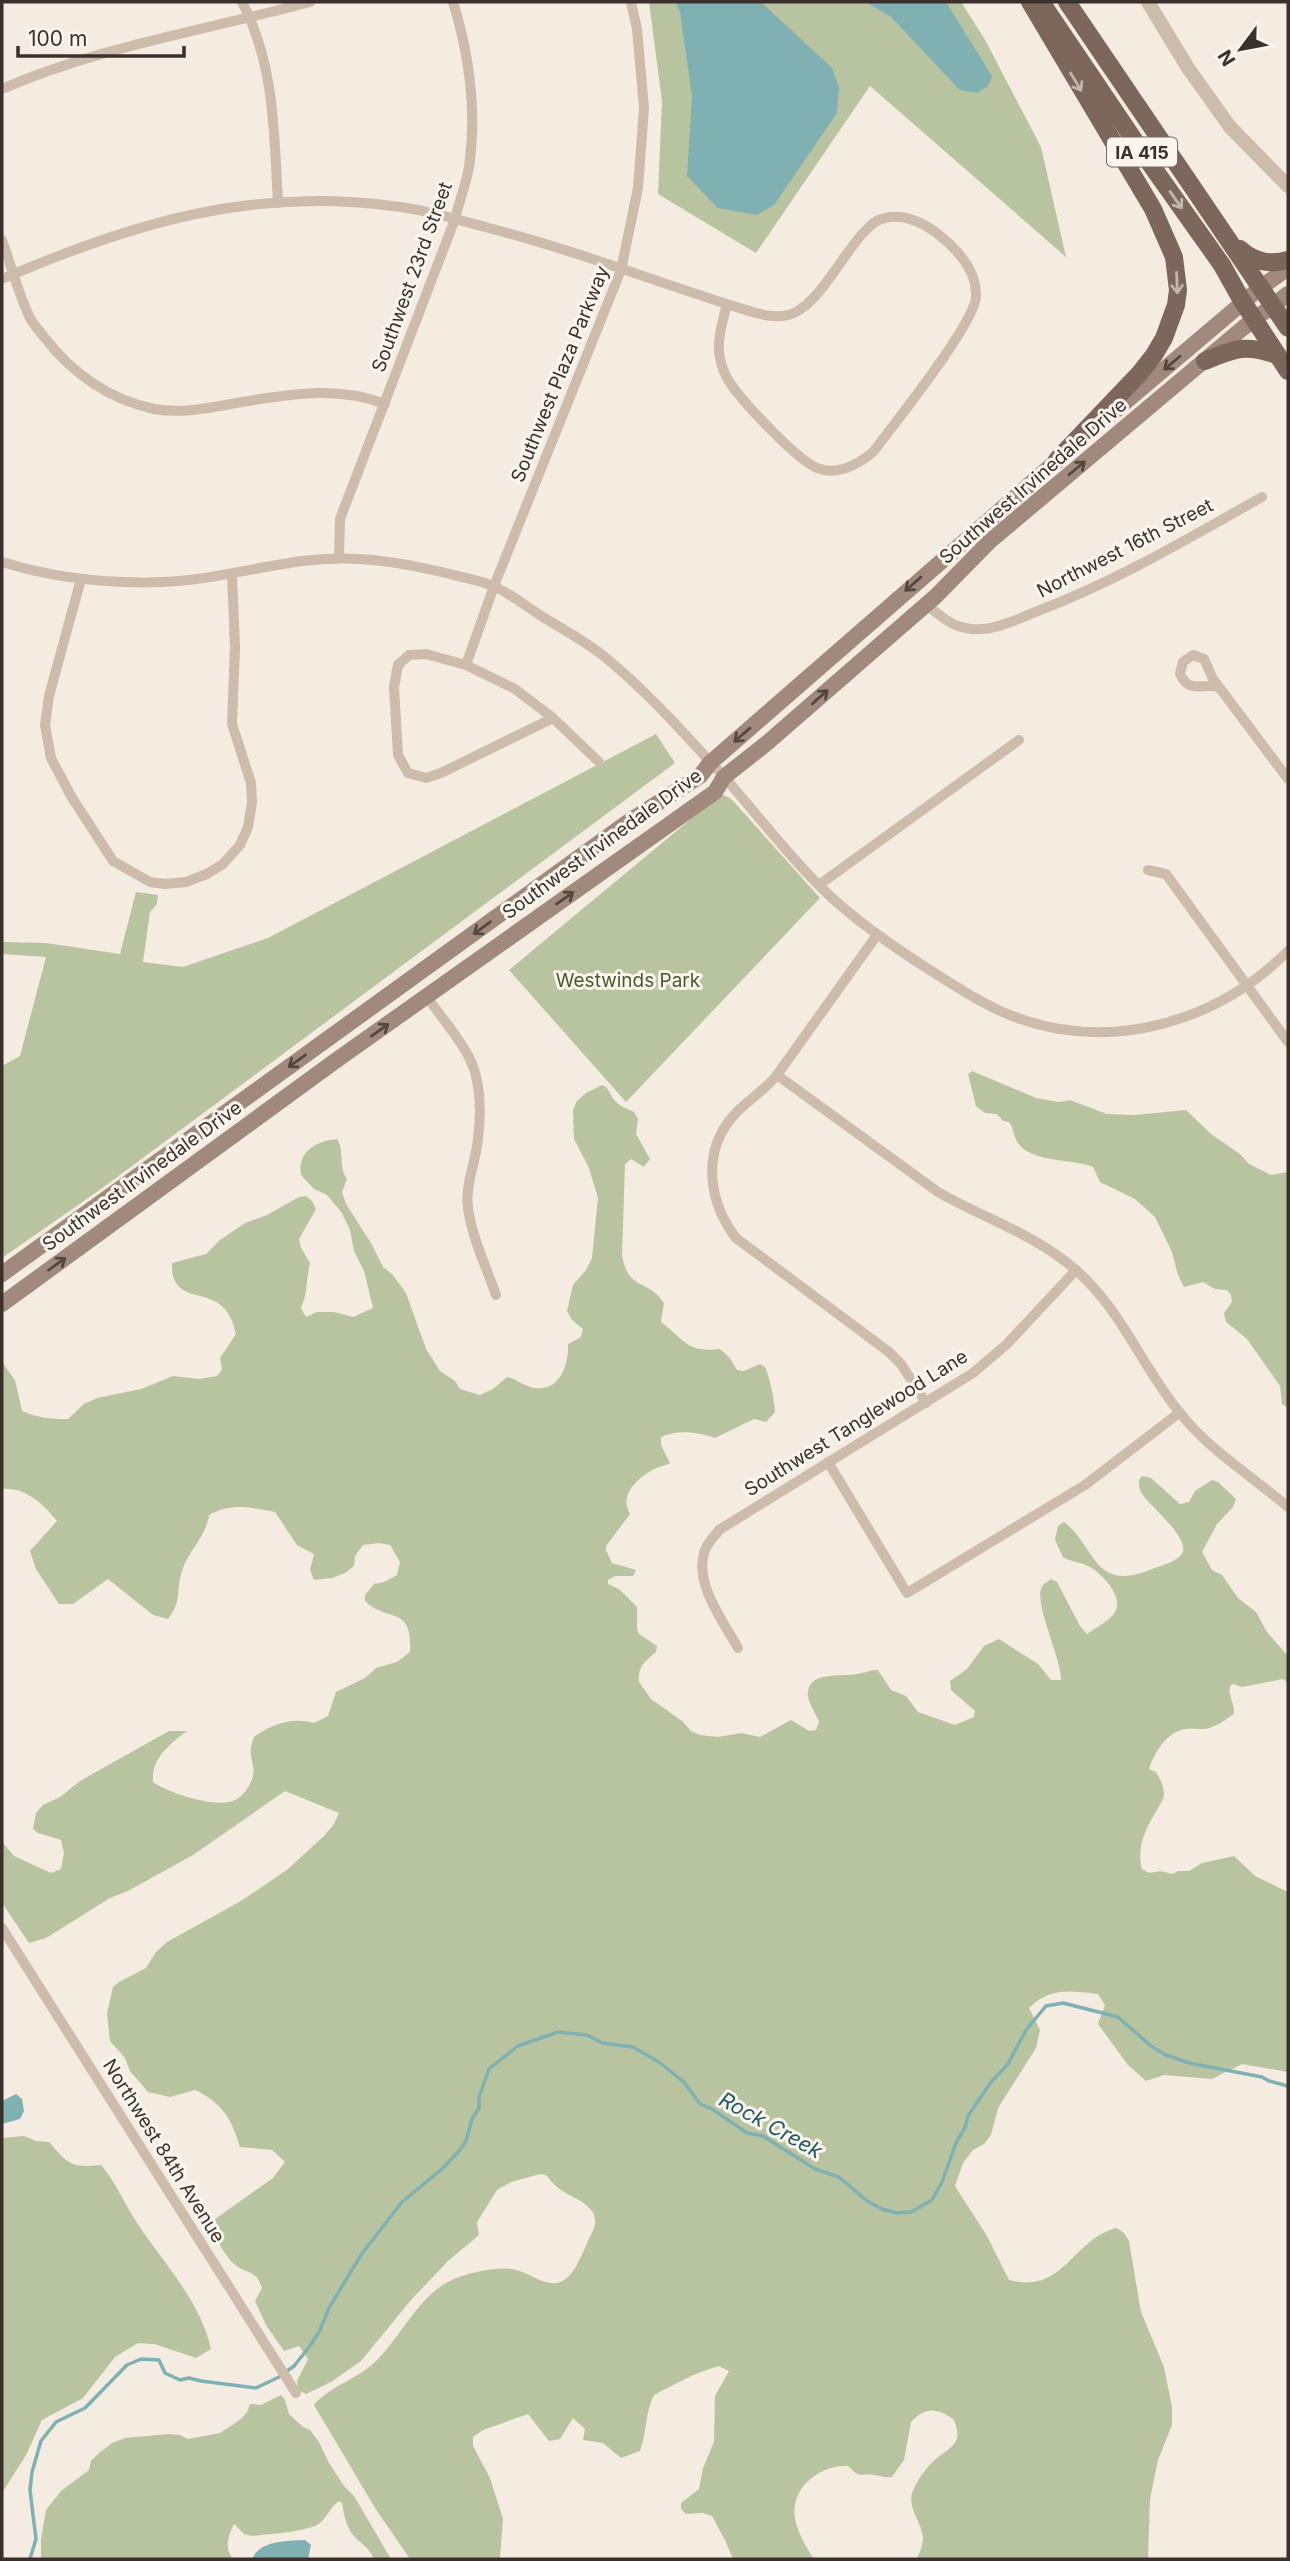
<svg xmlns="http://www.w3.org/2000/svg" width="1290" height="2561" viewBox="0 0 1290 2561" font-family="Inter,sans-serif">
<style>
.green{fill:#b8c4a0}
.water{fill:#7fb0b2}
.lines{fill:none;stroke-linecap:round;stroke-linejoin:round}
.stream{stroke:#7fb0b2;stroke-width:3.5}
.minor{stroke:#cdbbac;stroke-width:10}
.tertiary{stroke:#cdbbac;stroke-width:14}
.secondary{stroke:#a18a7d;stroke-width:16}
.primary{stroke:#7d675c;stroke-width:18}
.oneway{stroke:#c2b5ac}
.oneway2{stroke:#544640}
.labels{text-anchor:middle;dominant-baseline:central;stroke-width:6;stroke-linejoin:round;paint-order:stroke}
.shield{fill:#fbf5ee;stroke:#756b66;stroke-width:2}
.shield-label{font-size:18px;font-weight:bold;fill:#3b302b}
.street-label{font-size:19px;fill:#3b302b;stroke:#fbf5ee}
.park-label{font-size:19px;fill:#4a5a2e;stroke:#fbf5ee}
.water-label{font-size:21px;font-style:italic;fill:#1f5a5e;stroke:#fbf5ee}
</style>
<rect width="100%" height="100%" fill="#f4ebe1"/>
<g class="green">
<path d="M649 2H961L984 38 1041 147 1066 257 870 86 756 253 658 194 662 101Z"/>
<path d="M656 734 675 763 101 1189 2 1258V1066L20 1056 46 957 2 954V942L46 943 120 954 136 892 158 895 157 904 150 912 143 962 183 967 268 938Z"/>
<path d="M721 794 730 798 735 803 820 898 626 1102 509 970Z"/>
<path d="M972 1071 1036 1098 1059 1102 1070 1100 1107 1114 1135 1115 1186 1110 1211 1134 1240 1154 1249 1164 1271 1175 1288 1172V1408L1282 1404 1280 1386 1247 1339 1226 1322 1224 1313 1232 1302 1231 1295 1227 1290 1215 1289 1203 1282 1184 1287 1178 1275 1172 1252 1155 1217 1135 1199 1100 1182 1093 1167C1073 1158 1033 1164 1018 1143 1013 1136 1014 1128 1009 1122L1003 1121 997 1114 985 1113 976 1106 968 1074Z"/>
<path d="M602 1085 607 1088 614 1100 621 1106 634 1112 638 1119 636 1134 650 1159 644 1167 631 1159 625 1164 622 1255C628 1292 648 1278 664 1303L661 1322C684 1339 686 1353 720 1349L730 1358 737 1370 744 1371 760 1364 765 1367C770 1378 774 1399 775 1412L766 1422 754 1419 715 1438C699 1432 677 1429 661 1437V1445L670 1463C665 1466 660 1466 654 1469 637 1478 619 1495 630 1514L606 1546V1550L612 1563 636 1570 633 1576H615L608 1580V1584L619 1589 637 1607V1629L639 1634 657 1646 656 1652C646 1660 637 1667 639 1682L651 1699 682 1721 691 1731 700 1735 718 1737 741 1733 760 1737 791 1720 809 1731 816 1730 819 1722C816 1713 806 1701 808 1691 811 1671 843 1677 857 1674 864 1673 870 1670 878 1670L891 1690 906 1696 918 1712 955 1725 974 1717 975 1711 951 1690 950 1681 967 1669 984 1646 999 1639 1038 1664 1051 1680H1061C1062 1660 1033 1603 1042 1586 1044 1584 1048 1581 1051 1579L1057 1582 1080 1626 1087 1634C1095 1628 1107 1622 1113 1615 1127 1599 1102 1573 1088 1566 1080 1562 1071 1562 1063 1557L1055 1540 1058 1526 1064 1522C1096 1546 1093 1594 1152 1569 1161 1566 1175 1562 1181 1555 1194 1541 1149 1505 1143 1495 1139 1490 1139 1486 1139 1480L1142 1476 1151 1478 1180 1504 1189 1502 1195 1491 1212 1480 1218 1482 1236 1499 1233 1507 1217 1524 1202 1552 1212 1570 1222 1575 1238 1598 1256 1612 1267 1632 1288 1656V1683L1283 1679 1242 1687 1233 1684 1230 1686C1228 1697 1235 1704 1234 1714 1227 1718 1221 1724 1214 1726 1205 1731 1196 1728 1186 1729 1167 1731 1154 1753 1149 1769L1156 1772C1160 1779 1164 1786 1164 1794 1164 1800 1160 1804 1157 1810 1146 1828 1136 1847 1142 1869L1149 1873 1160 1871 1173 1874 1178 1871H1189L1202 1863 1234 1856 1255 1876 1288 1892V2072L1242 2064 1212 2079 1164 2075 1146 2081 1128 2065 1098 2024 1105 2005 1098 1994C1069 1991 1051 1987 1029 2008L1040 2030 1036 2048 998 2108 991 2135 984 2144 973 2150 963 2163 955 2186 987 2236 1009 2280C1064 2295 1074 2237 1117 2228L1124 2233 1129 2241 1141 2312 1164 2367 1172 2407V2425L1158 2460 1150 2499 1148 2559H917C920 2551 925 2542 922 2533 918 2515 905 2505 915 2486 920 2477 928 2465 936 2459 953 2445 963 2444 954 2420 938 2408 926 2406 911 2422L904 2460 892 2477C885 2478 881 2476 874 2475 860 2473 860 2479 848 2466 820 2464 790 2488 795 2518 797 2532 806 2547 814 2559H733L725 2540 712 2516 703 2513 686 2514 681 2509V2503L699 2489 703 2468 714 2442 715 2396 729 2371 719 2366C694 2373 677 2383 654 2395 645 2412 647 2432 640 2451L621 2458 603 2443 583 2440 585 2429 573 2418 560 2439 549 2441 528 2414 483 2430 473 2437V2446L490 2478 503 2519 500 2557 498 2559H410L375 2508 314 2405C326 2389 358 2378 374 2363 403 2336 419 2291 459 2277 473 2272 497 2267 512 2269 526 2271 542 2285 557 2283 574 2280 582 2253 588 2241 593 2231 599 2221 592 2211 583 2199 567 2196 557 2187 553 2184 550 2179 546 2175L540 2174 511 2182 497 2190 477 2222 479 2235 448 2261 411 2300 361 2361 331 2382 306 2394 298 2390 297 2381 308 2359 299 2346 284 2351 266 2325 255 2301 262 2288C256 2268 245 2275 233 2263 228 2259 210 2230 208 2224L273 2178 285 2162 272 2150 240 2147C232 2119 221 2102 195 2090L170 2097 148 2092 130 2071 125 2058 110 2041 107 2013 113 1987 119 1982 146 1968 156 1952 167 1942 241 1901 288 1869 324 1836 334 1824 339 1813 285 1791 193 1855 128 1891 110 1898 46 1938 29 1943 2 1903V1842L14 1856 51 1873 61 1869 64 1853 61 1840 38 1833 33 1829 36 1813 43 1805 60 1797 80 1781 169 1731H187C170 1744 151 1758 153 1782 168 1793 215 1808 233 1801 242 1798 251 1785 253 1776 255 1767 251 1761 251 1754 250 1749 252 1742 254 1737 272 1724 292 1717 314 1723L328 1716 336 1692 365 1678 376 1668 397 1662 410 1652C413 1604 387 1623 365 1601V1595L374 1584 384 1582 397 1575 400 1562 390 1545 379 1543 363 1545 355 1556 354 1566 345 1573 332 1578 314 1580 310 1570 314 1554 297 1545 275 1512C251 1507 231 1503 209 1515 206 1537 188 1551 182 1571 175 1593 183 1599 168 1619L153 1615 108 1579 73 1604H59L36 1569 30 1551 57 1521C43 1504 26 1487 2 1489V1362L15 1380 22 1411C37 1418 51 1419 68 1419L84 1404 97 1398 141 1389 173 1376 199 1379 217 1376 222 1370 220 1358 236 1334C226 1283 185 1306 174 1279 172 1275 172 1267 172 1263L206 1254 220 1240 245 1223 267 1215 299 1197 306 1196 312 1201 316 1209 299 1239 301 1248 310 1263C306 1279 308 1293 301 1308L306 1317 317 1312H334L353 1317 373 1308 364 1271 354 1251 350 1230 342 1213 327 1195 314 1189 301 1175C297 1152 316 1141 337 1139 345 1151 338 1167 347 1179L342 1192 346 1204 371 1243 383 1267 392 1274 406 1293 426 1349 440 1371 455 1381 460 1389 480 1395 493 1389 507 1377C516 1379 524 1386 534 1388 560 1392 569 1364 568 1344L581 1337 583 1329 572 1320 567 1311 573 1285 586 1270 592 1258 598 1198 589 1168 574 1139 573 1110 577 1101 586 1093Z"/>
<path d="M24 2136 36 2141 49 2142C68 2164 71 2168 101 2165 114 2180 122 2198 132 2215 159 2259 200 2298 211 2349L196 2358 154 2344 138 2343 115 2357 83 2398 42 2420 26 2455 2 2493V2138Z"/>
<path d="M281 2395 285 2400 289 2414 303 2427 310 2430 319 2442 329 2463 344 2486 354 2496 391 2559H374C369 2548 363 2545 355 2537 346 2528 344 2514 342 2503L339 2501C330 2507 328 2516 320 2523 308 2532 268 2534 252 2536L244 2534 234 2524C228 2536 224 2548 233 2559H41V2539L46 2510 61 2491 89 2470 91 2461 98 2454 112 2443 125 2438 168 2434 180 2435 188 2439 220 2433 241 2419 247 2412 250 2404 261 2405Z"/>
</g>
<g class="water">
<path d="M676 2H761L832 68 839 87 837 113 774 205 757 215 718 208 687 176 692 96 680 12Z"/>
<path d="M866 2H946L992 76 988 86 977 93 960 90 891 17Z"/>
<path d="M16 2094 22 2099 24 2111 20 2119 2 2124V2101Z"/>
<path d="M305 2540 311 2545 308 2559H252C260 2540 288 2541 305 2540Z"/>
</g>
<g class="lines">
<path class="stream" d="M30 2559 36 2539 30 2490 32 2472 41 2441 56 2422 85 2408 127 2365 141 2359 159 2360 165 2373 180 2380 189 2378 201 2381 256 2388 279 2377 294 2366 310 2346 320 2330 329 2308 361 2255 402 2202 442 2169 459 2151 466 2141 472 2119 479 2108V2097L489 2069 518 2046 558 2032 587 2035 602 2043 633 2047 659 2062 684 2082 700 2104 712 2109 747 2133 763 2136 815 2169 839 2177 867 2201 882 2209 897 2213 911 2212 932 2200 942 2182 956 2143 965 2128 968 2116 991 2082 1008 2064 1026 2030 1046 2006 1063 2003 1118 2017 1151 2046 1166 2055 1189 2063 1262 2077 1269 2081 1288 2086"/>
<g class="minor">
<path d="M242 2C275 65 274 134 278 203"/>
<path d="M2 89C101 46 207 30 310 2"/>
<path d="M2 240C11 265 18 292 29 316 32 323 39 330 44 337 72 373 108 399 154 409 186 415 222 405 254 400 299 393 342 387 385 404"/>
<path d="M2 279C130 224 250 187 392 206 423 209 455 219 485 227 567 248 646 278 727 304 723 320 716 342 720 358 721 366 726 377 730 383 743 402 800 464 820 469 840 475 860 463 874 451 894 424 976 322 976 296 977 269 954 246 934 231 916 219 895 211 875 222 870 225 867 230 863 233 843 255 819 302 794 313 775 322 746 310 727 304"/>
<path d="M339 558 340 519 455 219C459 202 466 184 469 167 477 112 469 54 453 2"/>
<path d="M2 562C54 578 109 584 163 582 211 580 256 567 303 561 354 554 400 562 450 574 464 578 479 580 493 586 510 593 527 607 543 617 564 630 587 642 606 658 649 693 688 738 726 779 760 818 792 860 830 896 859 923 891 945 925 967 954 985 983 1005 1015 1017 1112 1053 1217 1022 1288 951"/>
<path d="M81 579 49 696 45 725 51 758 71 796 113 861 150 882 165 884 186 882 207 874 223 864 240 845 248 827 252 802 251 783 232 724 235 647 232 574"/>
<path d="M926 604C940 616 953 628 972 629 995 631 1017 619 1038 611 1117 581 1189 538 1262 497"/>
<path d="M466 665 515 689 553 718 441 773 426 778 408 773 398 755 394 687 398 665 409 655 426 654 466 665 494 586 621 270 638 188 644 108 637 29 631 2"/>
<path d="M1218 687C1202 683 1189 694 1180 674L1183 662 1193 655 1204 659 1213 679 1288 779"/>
<path d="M553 718 599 762"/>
<path d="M1148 870 1166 874 1288 1042"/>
<path d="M819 885 1019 740"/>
<path d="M877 935 777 1075C763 1093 742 1103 729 1121 702 1157 710 1204 736 1238L889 1352 901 1364 926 1403"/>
<path d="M427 997C441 1017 459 1037 470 1059 481 1082 481 1114 478 1139 476 1162 465 1183 468 1208 472 1238 486 1266 496 1295"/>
<path d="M777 1075 938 1192C985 1219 1037 1235 1077 1271 1122 1311 1142 1367 1180 1413 1210 1451 1252 1476 1288 1507"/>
<path d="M828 1462 907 1593 1085 1485 1179 1413"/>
<path d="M738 1648C723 1621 695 1585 704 1553 706 1544 714 1537 719 1530L973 1373 1007 1344 1076 1270"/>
<path d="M2 1928 296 2393"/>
</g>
<path class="tertiary" d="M1148 2 1188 68 1230 127 1288 186"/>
<g class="secondary">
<path d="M1103 421 1260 288 1288 268"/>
<path d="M2 1274 628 822 700 776 710 763 1067 452"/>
<path d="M2 1304 338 1059 715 792 724 777 767 743 936 596 990 541 1243 328 1288 294"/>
</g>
<g class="primary">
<path d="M1030 2 1153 209 1174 257 1178 290 1176 305 1164 338 1154 355 1140 373 1057 460"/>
<path d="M1041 2 1149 162 1222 265 1241 299 1288 371"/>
<path d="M1067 2 1288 328"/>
<path d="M1240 249C1254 262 1270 265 1288 260"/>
<path d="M1205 361C1235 348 1246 344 1277 355"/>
</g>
</g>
<defs><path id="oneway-shaft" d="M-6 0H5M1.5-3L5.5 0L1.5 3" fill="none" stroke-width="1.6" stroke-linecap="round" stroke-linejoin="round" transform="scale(1.75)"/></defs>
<g class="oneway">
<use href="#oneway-shaft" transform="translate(1076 82) rotate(59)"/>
<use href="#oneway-shaft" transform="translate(1176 200) rotate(55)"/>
<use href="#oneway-shaft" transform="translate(1177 283) rotate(88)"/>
</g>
<g class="oneway2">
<use href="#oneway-shaft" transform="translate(1172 363) rotate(140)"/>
<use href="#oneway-shaft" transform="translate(1077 468) rotate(-40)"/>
<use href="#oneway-shaft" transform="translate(913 584) rotate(139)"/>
<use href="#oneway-shaft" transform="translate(820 697) rotate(-42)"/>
<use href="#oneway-shaft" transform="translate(742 735) rotate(139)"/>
<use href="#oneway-shaft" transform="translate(565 898) rotate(-35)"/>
<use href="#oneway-shaft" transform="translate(482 928) rotate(144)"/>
<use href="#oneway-shaft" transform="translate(380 1030) rotate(-35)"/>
<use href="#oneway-shaft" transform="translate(297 1061) rotate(144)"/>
<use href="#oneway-shaft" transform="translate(57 1264) rotate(-36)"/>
</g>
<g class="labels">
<rect class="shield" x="1107" y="137.5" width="70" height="29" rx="5"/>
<g class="shield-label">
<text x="1142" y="152">IA 415</text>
</g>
<g class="street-label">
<text transform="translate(412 277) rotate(-70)">Southwest 23rd Street</text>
<text transform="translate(560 374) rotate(-68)">Southwest Plaza Parkway</text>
<text transform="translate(1033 481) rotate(-41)">Southwest Irvinedale Drive</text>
<text transform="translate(1125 548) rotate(-27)">Northwest 16th Street</text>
<text transform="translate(602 844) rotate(-36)">Southwest Irvinedale Drive</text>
<text transform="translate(142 1176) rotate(-36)">Southwest Irvinedale Drive</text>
<text transform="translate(856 1423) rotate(-32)">Southwest Tanglewood Lane</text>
<text transform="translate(164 2151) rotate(58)">Northwest 84th Avenue</text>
</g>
<g class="park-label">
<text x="628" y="980">Westwinds Park</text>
</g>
<g class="water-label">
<text transform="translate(771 2125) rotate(29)">Rock Creek</text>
</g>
</g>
<rect width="1290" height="2561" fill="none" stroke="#3b302b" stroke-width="7"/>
<g transform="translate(1241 49) rotate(238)" stroke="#fbf5ee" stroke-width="5" paint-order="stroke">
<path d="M0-5L12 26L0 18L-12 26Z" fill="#3b302b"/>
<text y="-10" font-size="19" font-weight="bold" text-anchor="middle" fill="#3b302b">N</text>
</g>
<path d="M18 46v10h166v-10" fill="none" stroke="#3b302b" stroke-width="3.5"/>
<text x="28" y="46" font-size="21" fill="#3b302b" stroke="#fbf5ee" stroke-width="5" paint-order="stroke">100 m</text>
</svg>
